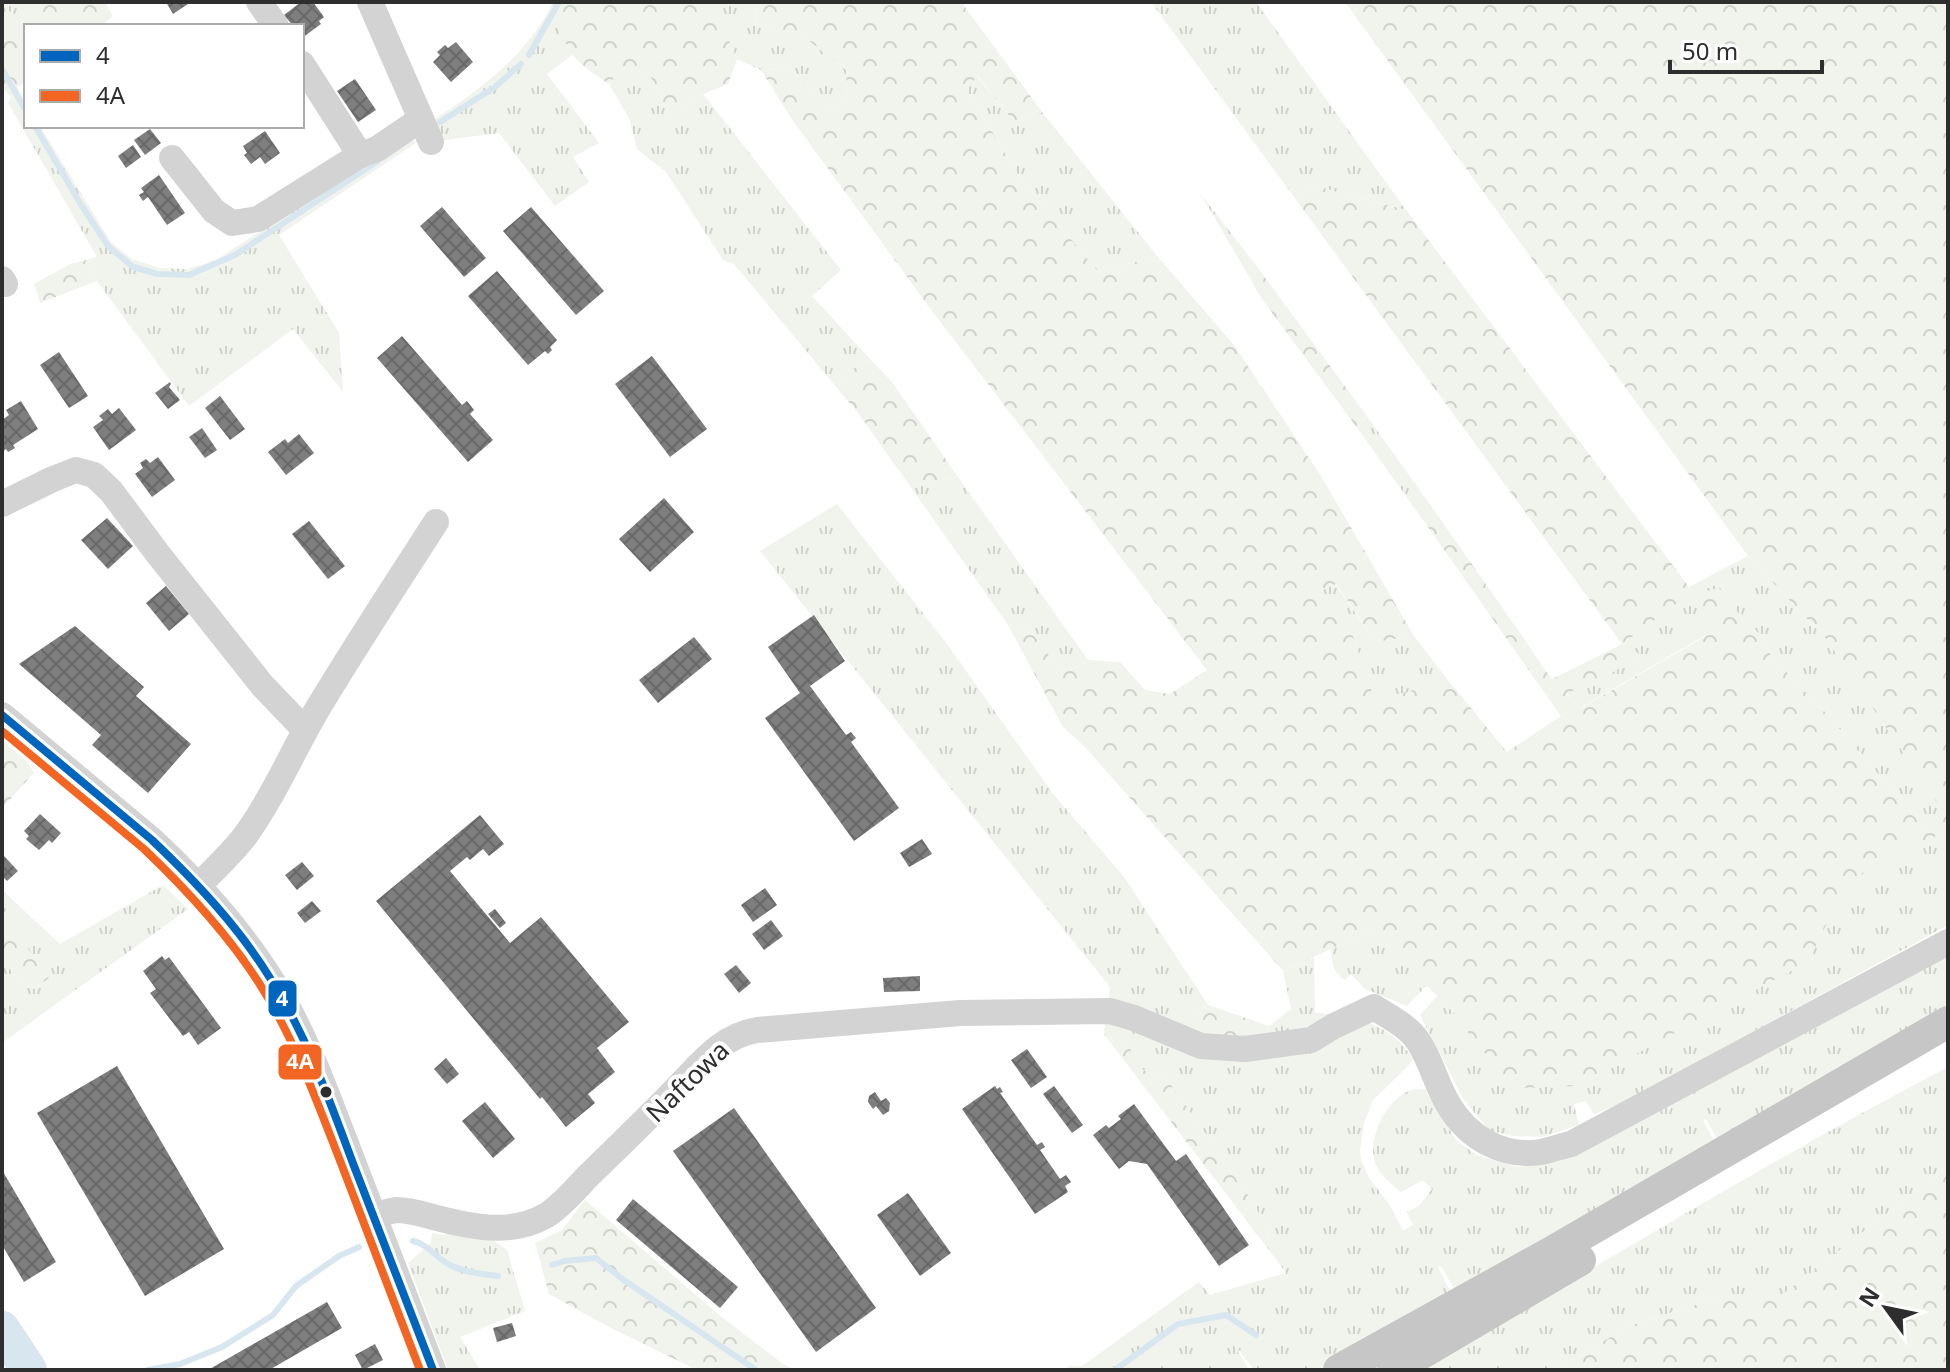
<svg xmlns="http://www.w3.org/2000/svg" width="1950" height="1372" viewBox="0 0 1950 1372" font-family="'Noto Sans',sans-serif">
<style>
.grass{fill:url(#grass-tufts)}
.forest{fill:url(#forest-crowns)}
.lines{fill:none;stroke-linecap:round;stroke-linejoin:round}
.stream{stroke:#d8e6f0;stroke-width:6}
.river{stroke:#d8e6f0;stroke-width:36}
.building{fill:url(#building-cross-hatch)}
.minor{stroke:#d3d3d3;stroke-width:26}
.major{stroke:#c6c6c6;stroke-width:32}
.bus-1-casing{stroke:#fff;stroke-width:14}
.bus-2-casing{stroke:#fff;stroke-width:14}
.bus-1{stroke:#0065bd;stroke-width:8}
.bus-2{stroke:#f26522;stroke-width:8}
.bus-dot{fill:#2e2e2e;stroke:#fff;stroke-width:3}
.labels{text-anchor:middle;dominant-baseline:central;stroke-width:8;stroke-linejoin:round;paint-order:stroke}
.street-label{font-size:26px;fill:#2e2e2e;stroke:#fff}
.line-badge{stroke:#fff;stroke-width:3}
.badge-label{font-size:22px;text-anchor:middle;font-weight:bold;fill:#fff}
</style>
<defs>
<pattern id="grass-tufts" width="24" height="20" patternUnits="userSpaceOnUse" patternTransform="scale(2)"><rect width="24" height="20" fill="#f0f4ec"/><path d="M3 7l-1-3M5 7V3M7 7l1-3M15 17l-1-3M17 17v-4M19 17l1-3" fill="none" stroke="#ced2cb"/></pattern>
<pattern id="forest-crowns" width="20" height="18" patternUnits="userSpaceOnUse" patternTransform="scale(2)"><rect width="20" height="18" fill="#f0f4ec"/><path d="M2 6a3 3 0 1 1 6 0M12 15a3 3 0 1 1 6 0" fill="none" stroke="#ced2cb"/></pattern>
<pattern id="building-cross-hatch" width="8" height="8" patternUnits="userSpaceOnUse" patternTransform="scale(2)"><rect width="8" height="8" fill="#7e7e7e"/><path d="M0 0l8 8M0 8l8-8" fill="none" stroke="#686868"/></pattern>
</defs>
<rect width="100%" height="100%" fill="#fff"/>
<g class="grass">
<path d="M2 2H33L31 16H17L2 7Z"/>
<path d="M704 2H759L755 21 803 36 846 70 847 100 826 111 791 68 761 70 737 59 716 12Z"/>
<path d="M1151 2H1256L1406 210 1315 186 1294 197Z"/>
<path d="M550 8C559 23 563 40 572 55L547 74 599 143 573 157 589 182 555 206 499 133 437 141 431 121C477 92 524 58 550 8Z"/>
<path d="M622 69 649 73 669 117 703 94 841 270 812 296 870 359 849 371 837 388 734 264 723 260 666 172 637 149 629 118 609 84Z"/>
<path d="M976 75 1014 122 1042 112 1157 256 1098 272 1019 176 967 91Z"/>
<path d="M22 96 26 102V126H40L111 242 132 259 160 268 187 269 216 260 409 135 416 143 279 235 339 333 343 392 293 329 189 406 97 281 86 260 97 257 8 103 11 97Z"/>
<path d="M1200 193 1258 268 1250 278Z"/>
<path d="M1366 415 1429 503 1416 510 1358 429Z"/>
<path d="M958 477 1088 660 1068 671 1054 662 1030 630 1008 625 910 486Z"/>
<path d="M837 504 947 644 1054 795 1124 877 1208 1005 1196 1013 1186 1029 1108 1004 1110 987 760 551Z"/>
<path d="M1748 556 1827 640 1947 816 1924 828 1824 711 1771 656 1762 637 1740 615 1705 619 1706 635 1580 708 1566 693 1640 659 1622 644 1679 601 1689 587Z"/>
<path d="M1335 584 1376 642 1414 636 1448 680 1375 702 1353 636 1320 591Z"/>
<path d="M1527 643 1543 667 1530 672 1516 652Z"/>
<path d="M1948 830V925L1621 1104 1594 1114 1586 1101 1574 1104 1579 1125 1542 1137 1514 1136 1490 1131 1464 1100 1420 1015 1437 996 1453 1012 1808 962 1847 880Z"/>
<path d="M163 885 188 909 2 1043V959L21 983 35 989 49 978 30 953 8 911 2 905V890L60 944Z"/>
<path d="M1372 930 1427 985 1407 1006 1365 989 1351 974 1345 980C1332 972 1332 963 1331 949Z"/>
<path d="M1948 953V1008L1718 1141 1706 1119 1703 1120 1715 1143 1456 1292 1441 1266 1438 1267 1451 1293 1316 1370H1254L1239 1350 1238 1352 1250 1370H1069L1067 1366H1082L1199 1282 1210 1295 1286 1273 1269 1250 1266 1225 1246 1192 1227 1167 1215 1147 1168 1081 1139 1068 1127 1042 1104 1034 1105 1023 1147 1033 1184 1049 1364 1021C1385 1029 1401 1039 1413 1059L1408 1066 1373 1100 1364 1123 1360 1150 1361 1160 1368 1176 1391 1207 1403 1231 1413 1225 1407 1212 1419 1206 1432 1189 1423 1180 1401 1192C1392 1186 1379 1173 1375 1163 1365 1136 1394 1082 1426 1089L1428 1095 1456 1140 1476 1155 1517 1167 1546 1164 1577 1153Z"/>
<path d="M1314 957 1315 1013 1332 1014 1315 1030 1247 1041 1249 1019 1269 1026 1291 1009 1283 971Z"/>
<path d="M1948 1067V1166L1782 1295H1726L1629 1326 1556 1370H1422C1596 1266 1769 1161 1948 1067Z"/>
<path d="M450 1231 493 1240 507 1250 525 1311 460 1337 480 1370H448L408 1263 431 1243 432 1233 444 1235Z"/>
</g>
<g class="forest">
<path d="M33 2H105L113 16 101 26H26V82L17 87 22 96 11 97 2 87 4 65 2 61V7L17 16H30Z"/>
<path d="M553 2H704L716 11 737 59 728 84 703 94 669 117 649 73 622 69 609 84C593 73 574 62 566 44 559 32 557 20 550 8Z"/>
<path d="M759 2 962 3 1042 112 1014 122 977 75 967 91 1019 176 1098 272 1157 256 1234 345 1321 476 1414 636 1376 642 1336 584 1321 590 1353 636 1375 701 1448 680 1507 752 1561 716 1530 672 1543 667 1552 679 1622 644 1294 197 1315 186 1406 210 1689 587 1680 601 1622 644 1638 653 1640 659 1566 694 1581 708 1706 636 1699 593 1719 588 1740 615 1762 637 1771 656 1824 711 1924 828 1946 816 1827 640 1748 556 1345 2H1948V830L1848 880 1808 962 1576 1086 1512 1088 1453 1012 1372 930 1283 971 1085 747 1063 727 1008 625 1030 630 1054 662 1068 671 1088 660 1120 662 1145 690 1170 694 1207 670 929 307 791 118 761 70 791 68 826 111 847 100 846 70 803 36 755 21Z"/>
<path d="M86 260 97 281 40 303 34 284 70 264Z"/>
<path d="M1258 268 1366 415 1358 429 1259 295 1250 278Z"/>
<path d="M870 359 892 382 958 477 910 486 858 413 837 388 849 371Z"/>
<path d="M1429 503 1527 643 1516 652 1416 510Z"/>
<path d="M2 737 23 755 34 773 2 808Z"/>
<path d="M2 905 8 911 30 952 49 978 35 989 21 983 2 959Z"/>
<path d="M1208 1005 1249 1019 1247 1041H1228L1186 1029 1196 1013Z"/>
<path d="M1104 1034 1127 1042 1139 1068 1168 1081 1215 1147 1227 1167 1246 1192 1266 1225 1269 1250Z"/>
<path d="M1948 1166V1370H1556L1629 1326 1726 1295H1782Z"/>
<path d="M585 1200 718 1314 783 1364 796 1370H697L609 1327 549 1294 535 1243 562 1230Z"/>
</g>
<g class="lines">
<g class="stream">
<path d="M529 55 559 2"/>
<path d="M2 69 26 111"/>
<path d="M440 122 495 87 521 64"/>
<path d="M35 126 80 203 108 246 133 267 158 274 189 275 235 255 378 161"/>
<path d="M413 1241C429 1244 437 1260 452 1266 466 1273 483 1274 498 1276"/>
<path d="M552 1265 564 1261 596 1258 621 1278 756 1370"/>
<path d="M148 1370 180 1364 222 1347 273 1315 296 1286 339 1256 359 1247"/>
<path d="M1115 1370 1178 1324 1226 1315 1256 1335"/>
</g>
<path class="river" d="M2 1329 29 1370"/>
</g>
<g class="building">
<path d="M166 2H191L173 14Z"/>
<path d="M301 2H313L324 17 319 21 321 24 302 38V26H293L284 15Z"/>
<path d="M456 42 473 62 451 82 433 62 440 55 437 52 445 45 448 48Z"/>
<path d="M355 79 376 110 358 122 337 91Z"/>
<path d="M150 129 161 143 145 155 134 140Z"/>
<path d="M265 131 280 153 265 164 260 157 251 164 244 155 247 153 243 146Z"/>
<path d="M133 145 141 157 126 168 118 156Z"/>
<path d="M159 175 185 213 167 225 148 197 143 201 139 195 144 192 141 188Z"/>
<path d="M442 207 486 258 464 277 420 226Z"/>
<path d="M531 207 604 291 576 315 503 231Z"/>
<path d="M497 271 557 340 550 347 552 350 548 354 545 351 528 365 468 296Z"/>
<path d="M402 336 462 405 467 401 474 410 470 414 493 440 468 462 377 358Z"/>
<path d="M59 352 88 396 69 408 40 365Z"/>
<path d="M652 356 707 429 670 457 615 384Z"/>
<path d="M170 382 171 384 169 387 180 400 168 409 155 393Z"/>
<path d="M220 396 245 429 230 440 205 408Z"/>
<path d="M21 401 38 429 13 445 15 448 8 452 6 449 2 452V420L9 415 6 410Z"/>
<path d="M119 408 136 430 109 450 93 427 103 420 99 416 108 409 112 414Z"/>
<path d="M202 428 217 450 205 458 189 437Z"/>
<path d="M299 434 314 453 286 475 268 452 285 439 288 443Z"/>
<path d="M158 457 175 480 152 497 135 474 143 468 140 463 146 459 150 463Z"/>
<path d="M664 498 694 532 650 572 619 539Z"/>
<path d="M107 518 133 546 108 569 81 540Z"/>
<path d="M309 521 345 566 328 579 292 534Z"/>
<path d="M166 586 189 614 169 631 146 603Z"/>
<path d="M814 615 845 661 810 686 846 735 851 732 856 738 851 742 899 808 854 841 765 718 800 693 768 647Z"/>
<path d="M75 626 144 687 136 696 191 744 148 793 92 745 101 735 19 664Z"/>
<path d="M694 637 712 659 658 703 639 680Z"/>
<path d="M40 814 61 833 52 843 49 840 39 850 26 839 29 836 24 831Z"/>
<path d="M480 815 504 844 489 856 483 849 470 860 467 857 450 871 510 943 541 917 629 1022 597 1048 615 1072 588 1094 595 1103 566 1127 542 1097 540 1099 376 901Z"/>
<path d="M922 839 932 854 909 867 900 853Z"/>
<path d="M4 856 18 871 7 881 2 876V858Z"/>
<path d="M302 862 314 876 297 890 285 875Z"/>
<path d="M765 888 777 905 753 922 741 905Z"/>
<path d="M312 901 321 911 305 923 297 913Z"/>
<path d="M495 909 506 923 500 928 488 914Z"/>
<path d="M771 920 783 936 764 950 752 934Z"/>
<path d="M162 956 165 960 169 957 221 1028 198 1045 189 1032 183 1036 150 993 156 989 143 971Z"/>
<path d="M736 965 751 983 739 993 724 974Z"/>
<path d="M920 976V991L884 992 883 978Z"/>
<path d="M1027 1049 1047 1077 1031 1088 1011 1060Z"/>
<path d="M446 1058 459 1074 447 1084 434 1069Z"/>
<path d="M117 1066 224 1249 145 1296 37 1113Z"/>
<path d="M995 1086 997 1089 1000 1087 1003 1092 1000 1093 1037 1145 1042 1142 1045 1147 1040 1150 1060 1179 1066 1175 1071 1182 1065 1186 1068 1192 1035 1214 962 1109Z"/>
<path d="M1054 1086 1083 1125 1072 1133 1043 1094Z"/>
<path d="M875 1092 881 1101 886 1098 890 1103 889 1111 883 1115 876 1106 873 1109 868 1102 869 1096Z"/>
<path d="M485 1102 515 1139 493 1158 462 1121Z"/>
<path d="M1134 1104 1176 1161 1186 1154 1249 1245 1219 1266 1147 1164 1129 1161 1119 1169 1093 1135 1106 1125 1109 1128 1121 1119 1118 1116Z"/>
<path d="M734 1108 876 1308 816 1352 673 1151Z"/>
<path d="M2 1170 56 1262 24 1282 2 1245Z"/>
<path d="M908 1193 951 1253 920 1276 877 1215Z"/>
<path d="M633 1199 738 1287 720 1308 616 1220Z"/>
<path d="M327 1302 342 1328 269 1370H208Z"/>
<path d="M512 1323 516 1336 497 1342 493 1328Z"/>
<path d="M375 1344 383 1360 363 1370 355 1355Z"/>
</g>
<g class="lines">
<g class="minor">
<path d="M259 2 276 26"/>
<path d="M370 2 431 142"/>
<path d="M302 64 360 155 377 149 421 119"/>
<path d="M172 158 214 211 232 223 258 219 360 155"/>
<path d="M2 279 5 284"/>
<path d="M2 504 53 479 76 470 94 475 111 491 158 554 262 685 305 730"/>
<path d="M2 715 152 840C203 888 248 938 283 999 310 1046 328 1098 348 1149 376 1223 405 1296 433 1370"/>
<path d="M199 885C215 869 231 854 245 836 274 796 293 750 318 708 356 645 396 584 436 522"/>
<path d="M374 1216C382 1213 389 1211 397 1210 409 1210 422 1214 433 1217 471 1227 511 1236 547 1215 562 1205 575 1190 587 1177 618 1147 649 1117 679 1086 702 1062 722 1036 757 1030L960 1013 1110 1011 1134 1018 1201 1046 1245 1049 1311 1040 1334 1026 1374 1007C1389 1017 1408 1026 1418 1041 1431 1060 1436 1084 1448 1104 1467 1137 1502 1158 1541 1152 1551 1150 1562 1146 1571 1144L1948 942"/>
</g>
<g class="major">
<path d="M1339 1370 1552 1252 1948 1022"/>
<path d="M1393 1370 1580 1260"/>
</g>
<defs>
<path id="bus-1" d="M2 715 152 840C196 882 238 926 270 978 307 1036 330 1102 354 1166 380 1234 407 1302 433 1370"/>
<path id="bus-2" d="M2 731 144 849C187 890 227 933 259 983 296 1041 319 1107 344 1171 369 1237 395 1304 420 1370"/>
</defs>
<use href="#bus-1" class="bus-1-casing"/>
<use href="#bus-2" class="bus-2-casing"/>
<use href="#bus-1" class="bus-1"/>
<use href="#bus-2" class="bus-2"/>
</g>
<circle class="bus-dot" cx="326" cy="1092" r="7"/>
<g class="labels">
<g class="street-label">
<text transform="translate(687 1081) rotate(-44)">Naftowa</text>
</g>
</g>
<g class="line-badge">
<rect x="267" y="979" width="31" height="39" rx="8" fill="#0065bd"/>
<rect x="277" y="1043" width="46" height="38" rx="8" fill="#f26522"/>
</g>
<g class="badge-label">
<text x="282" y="1006">4</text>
<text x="300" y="1069">4A</text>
</g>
<rect width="1950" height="1372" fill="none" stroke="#2e2e2e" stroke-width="8"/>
<rect x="24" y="24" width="280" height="104" fill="#ffffff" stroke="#ababab" stroke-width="2"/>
<rect x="40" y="50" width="40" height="12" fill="#0065bd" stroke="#ababab" stroke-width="2"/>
<text x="96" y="64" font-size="24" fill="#2e2e2e">4</text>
<rect x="40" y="90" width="40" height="12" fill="#f26522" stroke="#ababab" stroke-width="2"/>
<text x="96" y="104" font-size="24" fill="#2e2e2e">4A</text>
<g transform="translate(1886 1308) rotate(303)" stroke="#ffffff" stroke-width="6" paint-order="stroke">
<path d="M0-6L14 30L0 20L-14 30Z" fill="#2e2e2e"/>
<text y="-12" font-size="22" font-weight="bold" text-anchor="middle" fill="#2e2e2e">N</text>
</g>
<path d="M1670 60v12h152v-12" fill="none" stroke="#2e2e2e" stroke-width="4"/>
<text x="1682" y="60" font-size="24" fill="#2e2e2e" stroke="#ffffff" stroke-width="6" paint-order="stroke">50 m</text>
</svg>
